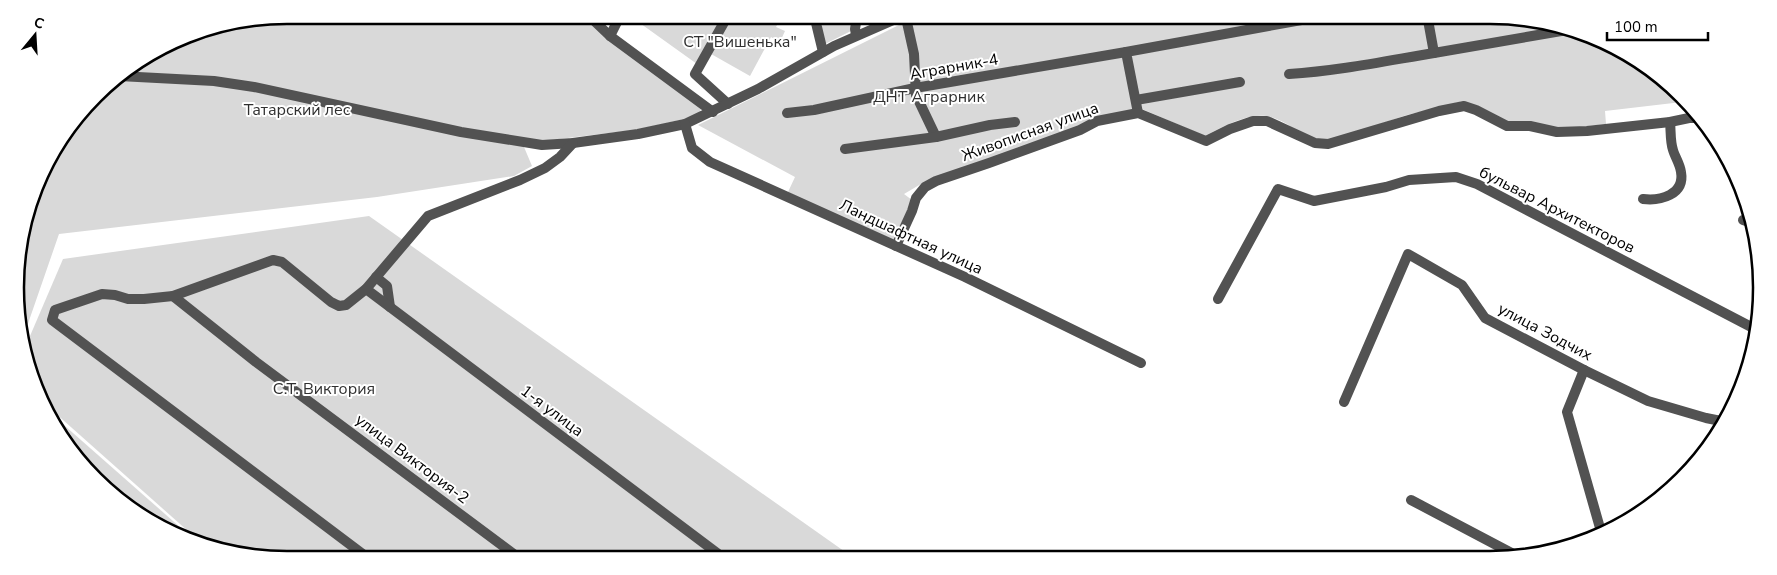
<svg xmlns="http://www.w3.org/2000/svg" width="1777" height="575" viewBox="0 0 1777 575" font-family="'Nunito Sans',sans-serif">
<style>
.green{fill:#d9d9d9}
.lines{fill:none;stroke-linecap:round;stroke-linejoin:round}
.minor{stroke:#525252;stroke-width:10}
.labels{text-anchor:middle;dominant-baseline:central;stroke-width:4;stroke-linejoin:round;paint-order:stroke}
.park-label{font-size:16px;fill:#303030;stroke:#fff}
.street-label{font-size:16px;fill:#000;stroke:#fff}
.rim{fill:none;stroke:#000;stroke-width:2.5}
</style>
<rect width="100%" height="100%" fill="#fff"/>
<g class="green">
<path d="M288 15 586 16 699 106 701 109 699 113 693 117 635 130 542 141 525 139 524 147 532 166 514 176 377 197 59 234 23 338 17 252 43 167 108 83 183 36Z"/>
<path d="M630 16 781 17 776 27 785 31 780 42 771 37 750 76 704 50 697 64Z"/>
<path d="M823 17H853L851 31 825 44 821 32Z"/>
<path d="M913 18 1543 20 1641 61 1682 102 1605 111 1606 124 1553 130 1505 122 1463 101 1407 115 1328 141C1304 139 1291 123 1271 117 1250 111 1222 127 1205 136L1142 109 926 181 904 194 912 200 894 239 886 240 788 192 795 177 698 125Z"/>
<path d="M369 216 851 556 234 555 198 540 45 404 24 358V350L63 259Z"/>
<path d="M48 411 190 536 136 514 61 439Z"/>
</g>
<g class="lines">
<g class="minor">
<path d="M589 16 610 36 713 112"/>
<path d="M727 17 695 74 728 104"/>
<path d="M819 17 816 23 823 52"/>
<path d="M906 18 914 54 916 95 936 137"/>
<path d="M1428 20 1434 53 1567 30"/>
<path d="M856 35 855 29 857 17"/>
<path d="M610 36 620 16"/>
<path d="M1289 74C1338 71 1386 61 1434 53"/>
<path d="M119 76 214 81 254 87 461 132 542 145 573 143 638 134 685 124 758 89 834 46 898 18"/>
<path d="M1136 100 1240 82"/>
<path d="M787 113 814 110 915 88 1126 52"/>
<path d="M1138 113 1126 52 1307 19"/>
<path d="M685 124 692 148 710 162 965 277 1141 363"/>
<path d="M845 149 936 137 990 125 1015 122"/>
<path d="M1643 199C1660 201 1685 195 1681 172 1680 164 1675 157 1673 150 1670 141 1671 131 1670 122"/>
<path d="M1743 220 1752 223"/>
<path d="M896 246 912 211 916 198 925 187 936 181 989 163 1080 130 1097 121 1138 113 1206 141 1230 129 1253 121H1267L1315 143 1328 144 1439 111 1464 106 1476 110 1507 126H1530L1557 132 1587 131 1670 122 1689 118H1698"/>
<path d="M376 277 387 286 390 307"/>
<path d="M366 289 721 556"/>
<path d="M173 296 256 362 515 555"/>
<path d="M1218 299 1278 189 1314 201 1386 187 1409 180 1456 177 1477 184 1757 330"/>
<path d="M1584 370 1567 412 1602 535"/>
<path d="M1344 402 1408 254 1462 285 1485 318 1584 370 1648 401 1706 418 1726 422"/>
<path d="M1411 500 1521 558"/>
<path d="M364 555 52 320 55 310 102 294 115 295 128 299H144L173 296 273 260 282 262 331 302 339 306 346 305 366 289 428 216 520 180 545 168 560 157 573 143"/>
</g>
</g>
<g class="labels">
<g class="park-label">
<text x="740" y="42">СТ "Вишенька"</text>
<text x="929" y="97">ДНТ Аграрник</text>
<text x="297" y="110">Татарский лес</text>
<text x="324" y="389">С.Т. Виктория</text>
</g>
<g class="street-label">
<text transform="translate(954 67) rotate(-10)">Аграрник-4</text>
<text transform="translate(1030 132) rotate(-20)">Живописная улица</text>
<text transform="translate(1557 210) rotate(27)">бульвар Архитекторов</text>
<text transform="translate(911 237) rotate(25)">Ландшафтная улица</text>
<text transform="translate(1545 332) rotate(28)">улица Зодчих</text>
<text transform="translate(552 411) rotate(37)">1-я улица</text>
<text transform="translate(412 459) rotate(37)">улица Виктория-2</text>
</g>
</g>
<path d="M0 0H1777V575H0ZM287 24H1490A263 263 0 0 1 1753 287V288A263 263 0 0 1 1490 551H287A263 263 0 0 1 24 288V287A263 263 0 0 1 287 24Z" fill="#fff" fill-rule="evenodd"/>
<path class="rim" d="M287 24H1490A263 263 0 0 1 1753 287V288A263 263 0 0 1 1490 551H287A263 263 0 0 1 24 288V287A263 263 0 0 1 287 24Z"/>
<g transform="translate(35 35) rotate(18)" stroke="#ffffff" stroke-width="4" paint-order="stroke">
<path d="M0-4L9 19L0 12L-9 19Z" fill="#000000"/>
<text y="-8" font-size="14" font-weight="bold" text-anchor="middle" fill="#000000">С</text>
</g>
<path d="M1607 32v8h101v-8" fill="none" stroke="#000000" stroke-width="2.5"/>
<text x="1614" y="32" font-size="15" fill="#000000" stroke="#ffffff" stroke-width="4" paint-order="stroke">100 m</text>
</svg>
